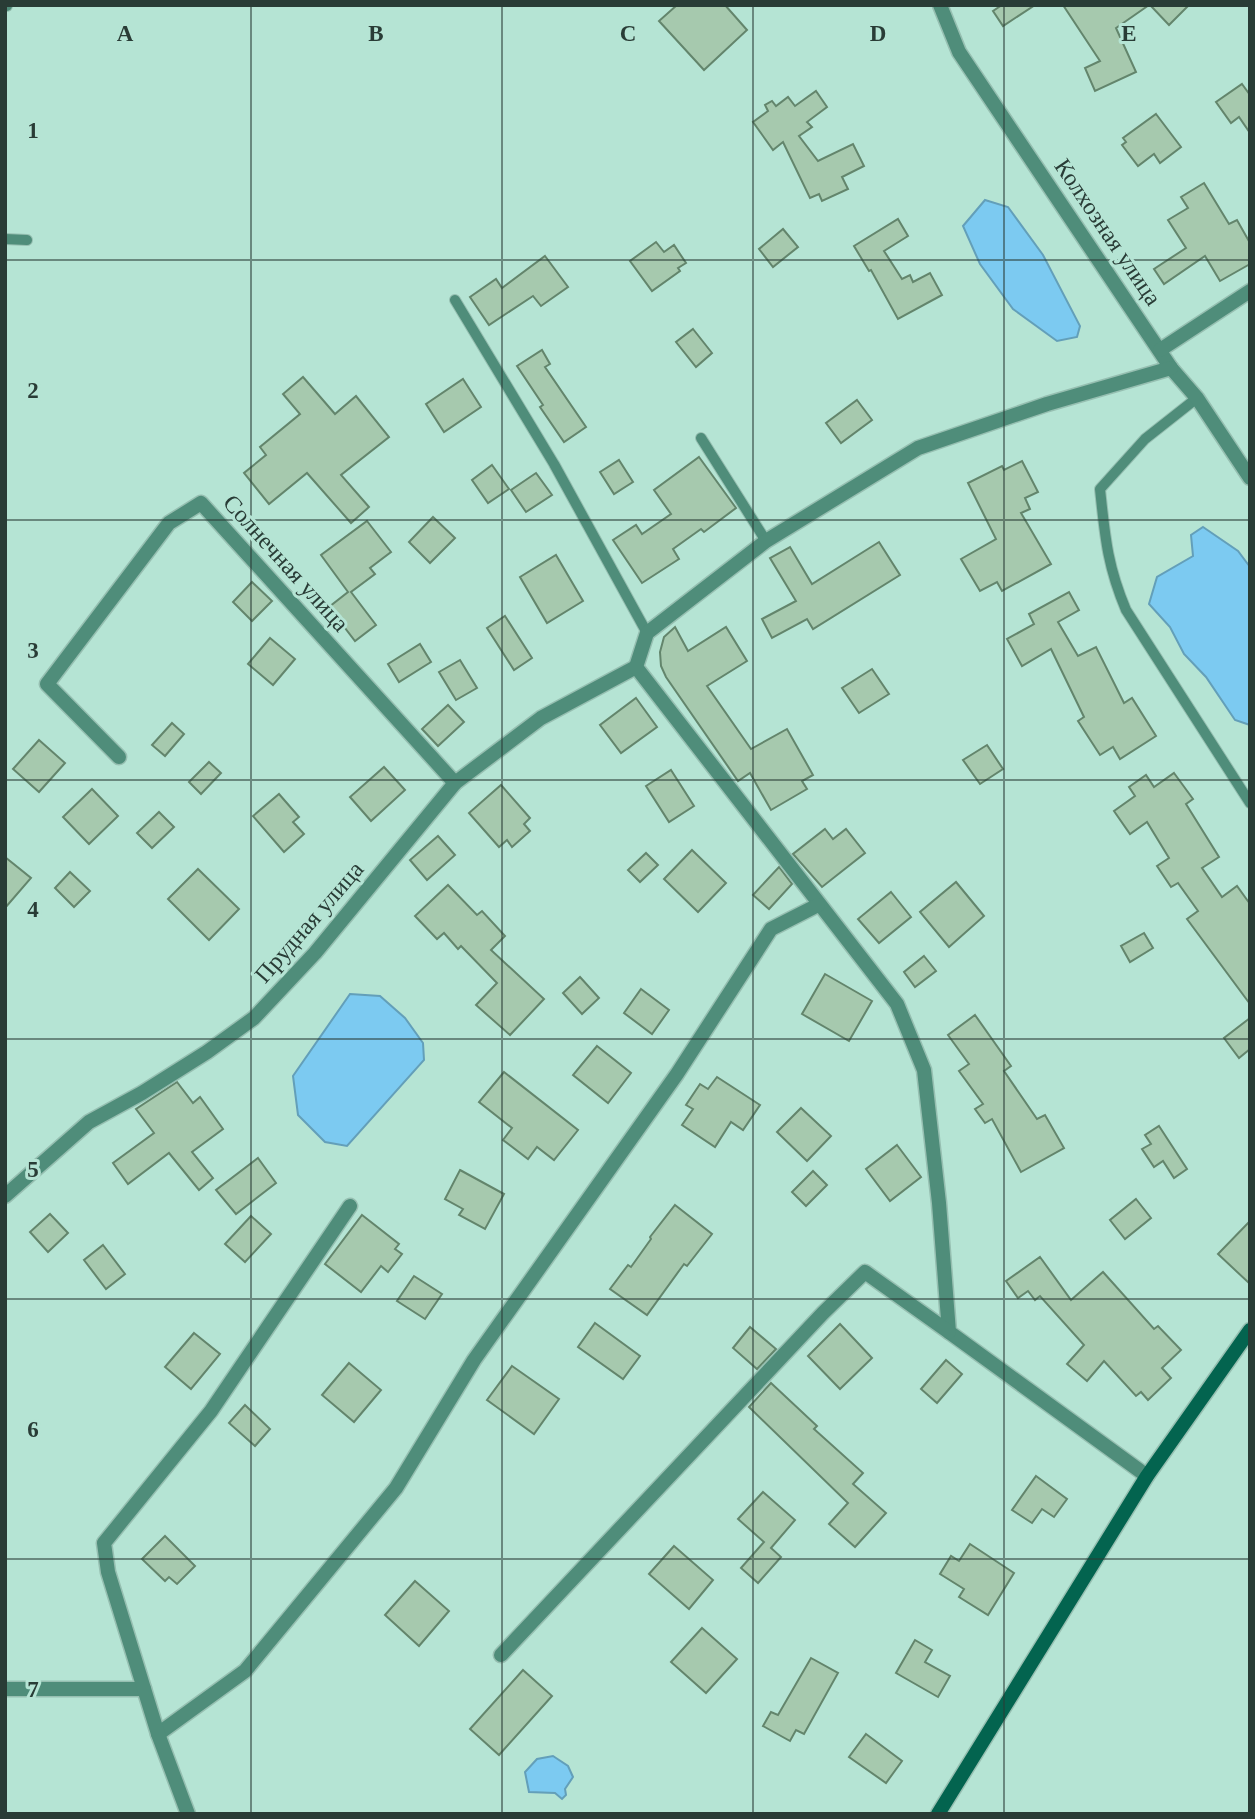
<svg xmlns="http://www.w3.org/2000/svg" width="1255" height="1819" viewBox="0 0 1255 1819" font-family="Georgia,serif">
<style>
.water{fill:#7ccaf1;stroke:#639fb9;stroke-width:2}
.building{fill:#a6c9ae;stroke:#63856c;stroke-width:2}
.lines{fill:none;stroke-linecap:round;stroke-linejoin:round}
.lane-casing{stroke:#96bfb1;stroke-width:12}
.street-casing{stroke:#96bfb1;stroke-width:17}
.secondary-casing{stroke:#96bfb1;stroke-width:17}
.lane{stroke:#4f8d7a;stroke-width:10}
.street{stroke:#4f8d7a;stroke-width:14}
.secondary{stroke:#03644f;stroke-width:14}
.grid{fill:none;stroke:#293c36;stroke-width:2;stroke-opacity:0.55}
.labels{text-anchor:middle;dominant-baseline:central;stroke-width:6;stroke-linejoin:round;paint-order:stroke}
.street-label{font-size:24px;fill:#293c36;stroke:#b5e4d4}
.grid-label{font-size:23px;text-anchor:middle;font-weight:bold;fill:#293c36;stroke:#b5e4d4;stroke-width:6;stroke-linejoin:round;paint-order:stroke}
</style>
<rect width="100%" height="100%" fill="#b5e4d4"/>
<g class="water">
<path d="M985 200 1008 207 1043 255 1080 326 1077 337 1057 341 1013 309 980 264 963 226Z"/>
<path d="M1203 527 1238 551 1250 567V725L1235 720 1206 677 1184 654 1170 627 1149 604 1157 577 1193 556 1191 535Z"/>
<path d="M350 994 380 996 405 1018 423 1043 424 1060 347 1146 325 1142 298 1115 293 1076Z"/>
<path d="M553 1756 568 1766 573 1777 565 1789 566 1795 562 1799 555 1793 529 1792 525 1772 537 1759Z"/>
</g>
<g class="building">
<path d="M677 5H725L747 30 704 70 659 21Z"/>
<path d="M1002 5H1035L1003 26 993 11Z"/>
<path d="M1063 5H1149L1116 28 1136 72 1095 91 1085 68 1100 61Z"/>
<path d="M1150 5H1189L1169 25Z"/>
<path d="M1242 84 1250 95V133L1239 117 1231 123 1216 102Z"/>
<path d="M816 91 827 107 807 122 812 127 799 136 818 161 853 144 864 166 842 177 848 189 822 201 819 194 810 198 783 142 773 150 753 122 768 111 765 105 772 101 776 106 788 97 795 106Z"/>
<path d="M1156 114 1181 147 1160 163 1154 154 1138 166 1122 145 1126 142 1123 138Z"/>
<path d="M1204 183 1229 224 1237 220 1250 243V264L1220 281 1205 256 1164 284 1154 269 1186 248 1168 220 1188 208 1181 197Z"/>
<path d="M898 219 908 236 884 251 902 279 910 275 913 282 930 273 942 295 898 319 871 270 869 271 854 246Z"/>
<path d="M783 229 798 247 773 267 759 249Z"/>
<path d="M656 242 664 252 674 245 686 263 678 268 680 271 652 291 630 261Z"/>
<path d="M545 256 568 287 541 306 533 296 489 325 470 297 496 279 502 288Z"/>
<path d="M693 329 712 353 696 367 676 342Z"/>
<path d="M542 350 550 364 545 367 586 427 564 442 540 407 543 405 517 366Z"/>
<path d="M303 377 335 414 356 396 389 437 341 475 369 507 351 523 307 473 269 504 244 473 266 455 260 447 300 414 283 394Z"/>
<path d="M463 379 481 407 444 432 426 404Z"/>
<path d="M857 400 872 420 841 443 826 423Z"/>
<path d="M699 457 736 508 704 532 701 529 673 549 679 559 642 583 613 540 636 525 642 534 671 514 654 490Z"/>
<path d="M619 460 633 482 614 494 600 472Z"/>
<path d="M1022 461 1038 492 1025 498 1030 509 1021 513 1051 564 1002 591 997 582 980 591 961 559 996 539 968 483 1002 466 1004 470Z"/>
<path d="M492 465 509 489 488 503 472 480Z"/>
<path d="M536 473 552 495 526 512 511 490Z"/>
<path d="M433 517 455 538 430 563 409 542Z"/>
<path d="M367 521 391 552 370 568 375 574 351 592 376 625 355 641 329 607 348 592 321 555Z"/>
<path d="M879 542 900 575 813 629 807 619 772 638 762 619 796 601 770 558 790 547 812 584Z"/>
<path d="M556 555 583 601 547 623 520 577Z"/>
<path d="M252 582 272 601 252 621 233 602Z"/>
<path d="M1069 592 1079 610 1058 622 1078 656 1096 647 1124 703 1132 698 1156 736 1120 759 1113 747 1100 755 1078 721 1084 717 1051 649 1022 666 1007 639 1034 624 1029 614Z"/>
<path d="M505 616 532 658 514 670 487 628Z"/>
<path d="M675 627 688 651 726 627 747 661 707 686 751 749 787 729 813 775 802 781 807 789 771 810 750 773 738 781 666 677 661 666 660 652 664 637Z"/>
<path d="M270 638 295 659 273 685 248 664Z"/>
<path d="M420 644 431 662 399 682 388 664Z"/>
<path d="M460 660 477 688 456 700 439 672Z"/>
<path d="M872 669 889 694 859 713 842 688Z"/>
<path d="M636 698 657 727 621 753 600 725Z"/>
<path d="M448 705 464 722 438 746 422 729Z"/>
<path d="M172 723 184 734 165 756 152 745Z"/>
<path d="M39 740 65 763 39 792 13 769Z"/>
<path d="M987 745 1003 769 980 784 963 760Z"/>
<path d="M209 762 221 773 201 794 189 782Z"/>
<path d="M384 767 405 790 371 821 350 797Z"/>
<path d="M671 770 694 806 669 822 646 786Z"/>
<path d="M1174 773 1193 799 1186 804 1219 857 1202 868 1222 897 1237 886 1250 904V1004L1187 919 1198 911 1178 883 1171 887 1157 866 1169 858 1147 822 1130 834 1114 811 1135 796 1129 787 1146 775 1154 787Z"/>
<path d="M501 785 530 818 524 824 530 831 512 847 507 840 499 847 469 813Z"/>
<path d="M92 789 118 816 89 844 63 817Z"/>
<path d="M279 794 299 817 293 822 304 834 284 852 253 816Z"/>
<path d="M159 812 174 827 152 848 137 833Z"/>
<path d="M825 829 833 839 846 829 865 853 822 887 793 854Z"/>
<path d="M438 836 455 855 427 880 410 860Z"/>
<path d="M692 850 726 883 698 912 664 879Z"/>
<path d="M646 853 658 865 640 882 628 870Z"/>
<path d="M5 857 31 878 5 908Z"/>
<path d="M779 867 792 884 769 909 753 895Z"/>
<path d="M198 869 239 909 209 940 168 899Z"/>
<path d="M70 872 90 891 74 907 55 888Z"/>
<path d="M956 882 984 916 949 947 920 912Z"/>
<path d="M448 885 477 915 482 911 505 936 491 950 544 999 510 1035 476 1005 497 983 461 946 458 949 444 933 437 939 415 916Z"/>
<path d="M891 892 911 917 879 943 858 919Z"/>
<path d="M1144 933 1153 948 1130 962 1121 946Z"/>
<path d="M924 956 936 971 915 987 904 972Z"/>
<path d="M825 974 872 1001 849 1041 802 1014Z"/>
<path d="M580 977 599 998 582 1014 563 993Z"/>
<path d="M641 989 669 1010 652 1034 624 1013Z"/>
<path d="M975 1015 1011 1066 1004 1071 1037 1119 1045 1115 1064 1148 1021 1172 992 1119 985 1123 975 1109 983 1104 959 1071 969 1064 948 1035Z"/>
<path d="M1250 1018V1049L1239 1058 1224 1038Z"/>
<path d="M597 1046 631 1073 608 1103 573 1075Z"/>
<path d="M504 1072 578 1130 554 1160 537 1147 528 1159 503 1140 512 1128 479 1102Z"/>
<path d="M717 1077 760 1105 743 1130 731 1122 715 1147 682 1125 693 1109 686 1105 700 1084 708 1089Z"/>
<path d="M177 1082 193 1103 200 1097 223 1129 192 1152 213 1178 199 1190 169 1153 128 1184 113 1163 154 1133 136 1109Z"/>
<path d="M801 1108 831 1136 807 1161 777 1132Z"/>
<path d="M1159 1126 1187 1169 1174 1178 1163 1161 1154 1167 1142 1149 1151 1144 1145 1135Z"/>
<path d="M897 1145 921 1177 890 1201 866 1169Z"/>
<path d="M258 1158 276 1183 236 1214 216 1190Z"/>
<path d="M460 1170 504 1194 485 1229 459 1215 463 1209 445 1199Z"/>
<path d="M813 1171 827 1185 806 1206 792 1192Z"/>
<path d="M1136 1199 1151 1218 1125 1239 1110 1220Z"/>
<path d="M675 1205 712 1234 687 1266 684 1264 647 1315 610 1289 628 1265 631 1267 651 1239 650 1237Z"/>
<path d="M50 1214 68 1233 48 1252 30 1232Z"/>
<path d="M362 1215 399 1244 395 1249 402 1254 388 1272 381 1266 361 1292 325 1264Z"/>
<path d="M251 1216 271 1234 245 1262 225 1244Z"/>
<path d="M1250 1221V1284L1218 1254Z"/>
<path d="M103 1245 125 1274 106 1289 84 1260Z"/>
<path d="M1040 1257 1071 1300 1103 1272 1154 1329 1158 1326 1181 1350 1162 1368 1171 1378 1148 1400 1141 1392 1136 1396 1104 1361 1087 1381 1067 1364 1084 1345 1040 1296 1035 1300 1028 1291 1018 1298 1006 1281Z"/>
<path d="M414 1276 442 1294 425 1319 397 1301Z"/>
<path d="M595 1323 640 1356 623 1379 578 1347Z"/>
<path d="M840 1324 872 1358 840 1389 808 1356Z"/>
<path d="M750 1327 776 1349 757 1369 733 1348Z"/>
<path d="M194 1333 220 1354 191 1389 165 1367Z"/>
<path d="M946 1360 962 1374 937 1403 921 1389Z"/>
<path d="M349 1363 381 1390 354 1422 322 1395Z"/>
<path d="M512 1366 559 1399 534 1434 487 1400Z"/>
<path d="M771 1383 817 1426 814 1429 863 1473 853 1484 886 1513 855 1547 829 1524 848 1503 749 1407Z"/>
<path d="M245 1405 270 1429 255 1446 229 1423Z"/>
<path d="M1036 1476 1067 1499 1054 1517 1042 1509 1032 1523 1012 1510Z"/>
<path d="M763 1492 795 1520 771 1548 781 1557 758 1583 741 1568 764 1542 738 1519Z"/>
<path d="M165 1536 195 1566 177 1584 169 1577 165 1581 142 1559Z"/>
<path d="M970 1544 1014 1573 988 1615 959 1597 964 1589 940 1574 951 1556 959 1561Z"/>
<path d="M674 1546 713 1580 689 1609 649 1574Z"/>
<path d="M415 1581 449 1611 419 1646 385 1615Z"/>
<path d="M702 1628 737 1659 706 1693 671 1662Z"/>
<path d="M915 1640 932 1650 925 1662 950 1676 938 1697 896 1673Z"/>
<path d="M811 1658 838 1673 804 1734 796 1730 790 1741 763 1726 771 1712 778 1715Z"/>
<path d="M523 1670 552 1696 499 1755 470 1729Z"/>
<path d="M866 1734 902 1761 886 1783 849 1757Z"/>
</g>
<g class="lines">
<defs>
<g id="lane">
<path d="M5 6H7"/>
<path d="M5 239 27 240"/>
<path d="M455 300 554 464 647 633"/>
<path d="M1197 398 1145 439 1100 489C1105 536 1107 565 1126 610L1250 803"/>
<path d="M701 438 766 541"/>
</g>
<g id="street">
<path d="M940 5 959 52 1171 368 1197 398 1250 478"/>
<path d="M1160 350 1250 291"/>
<path d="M119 757 47 684 169 523 201 503 455 783"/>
<path d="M5 1196 89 1122 142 1093 207 1052 254 1018 315 953 455 783 541 718 636 667"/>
<path d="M1147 1476 949 1332 939 1203 924 1070 897 1004 636 667 647 633 766 541 918 448 1047 404 1171 368"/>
<path d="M501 1655 823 1313 865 1272 949 1332"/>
<path d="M5 1689H144"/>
<path d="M158 1734 245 1671 396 1488 474 1360 677 1074 771 929 818 905"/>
<path d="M188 1814 158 1734 108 1572 104 1543 211 1411 350 1206"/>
</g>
<path id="secondary" d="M938 1814 1147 1476 1250 1330"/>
</defs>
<use href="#lane" class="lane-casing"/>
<use href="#street" class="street-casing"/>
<use href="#secondary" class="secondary-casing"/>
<use href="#lane" class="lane"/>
<use href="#street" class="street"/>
<use href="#secondary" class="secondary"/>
</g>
<path class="grid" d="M251 5V1814M502 5V1814M753 5V1814M1004 5V1814M5 260H1250M5 520H1250M5 780H1250M5 1039H1250M5 1299H1250M5 1559H1250"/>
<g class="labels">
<g class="street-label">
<text transform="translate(1108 232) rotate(56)">Колхозная улица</text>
<text transform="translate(286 563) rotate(48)">Солнечная улица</text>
<text transform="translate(309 922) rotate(-49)">Прудная улица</text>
</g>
</g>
<g class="grid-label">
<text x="125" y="41">A</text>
<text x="376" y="41">B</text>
<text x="628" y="41">C</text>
<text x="878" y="41">D</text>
<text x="1129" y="41">E</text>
<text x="33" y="138">1</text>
<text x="33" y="398">2</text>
<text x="33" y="658">3</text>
<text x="33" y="917">4</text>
<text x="33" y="1177">5</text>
<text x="33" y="1437">6</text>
<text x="33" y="1697">7</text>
</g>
<rect width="1255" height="1819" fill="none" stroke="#293c36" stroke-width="14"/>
</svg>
